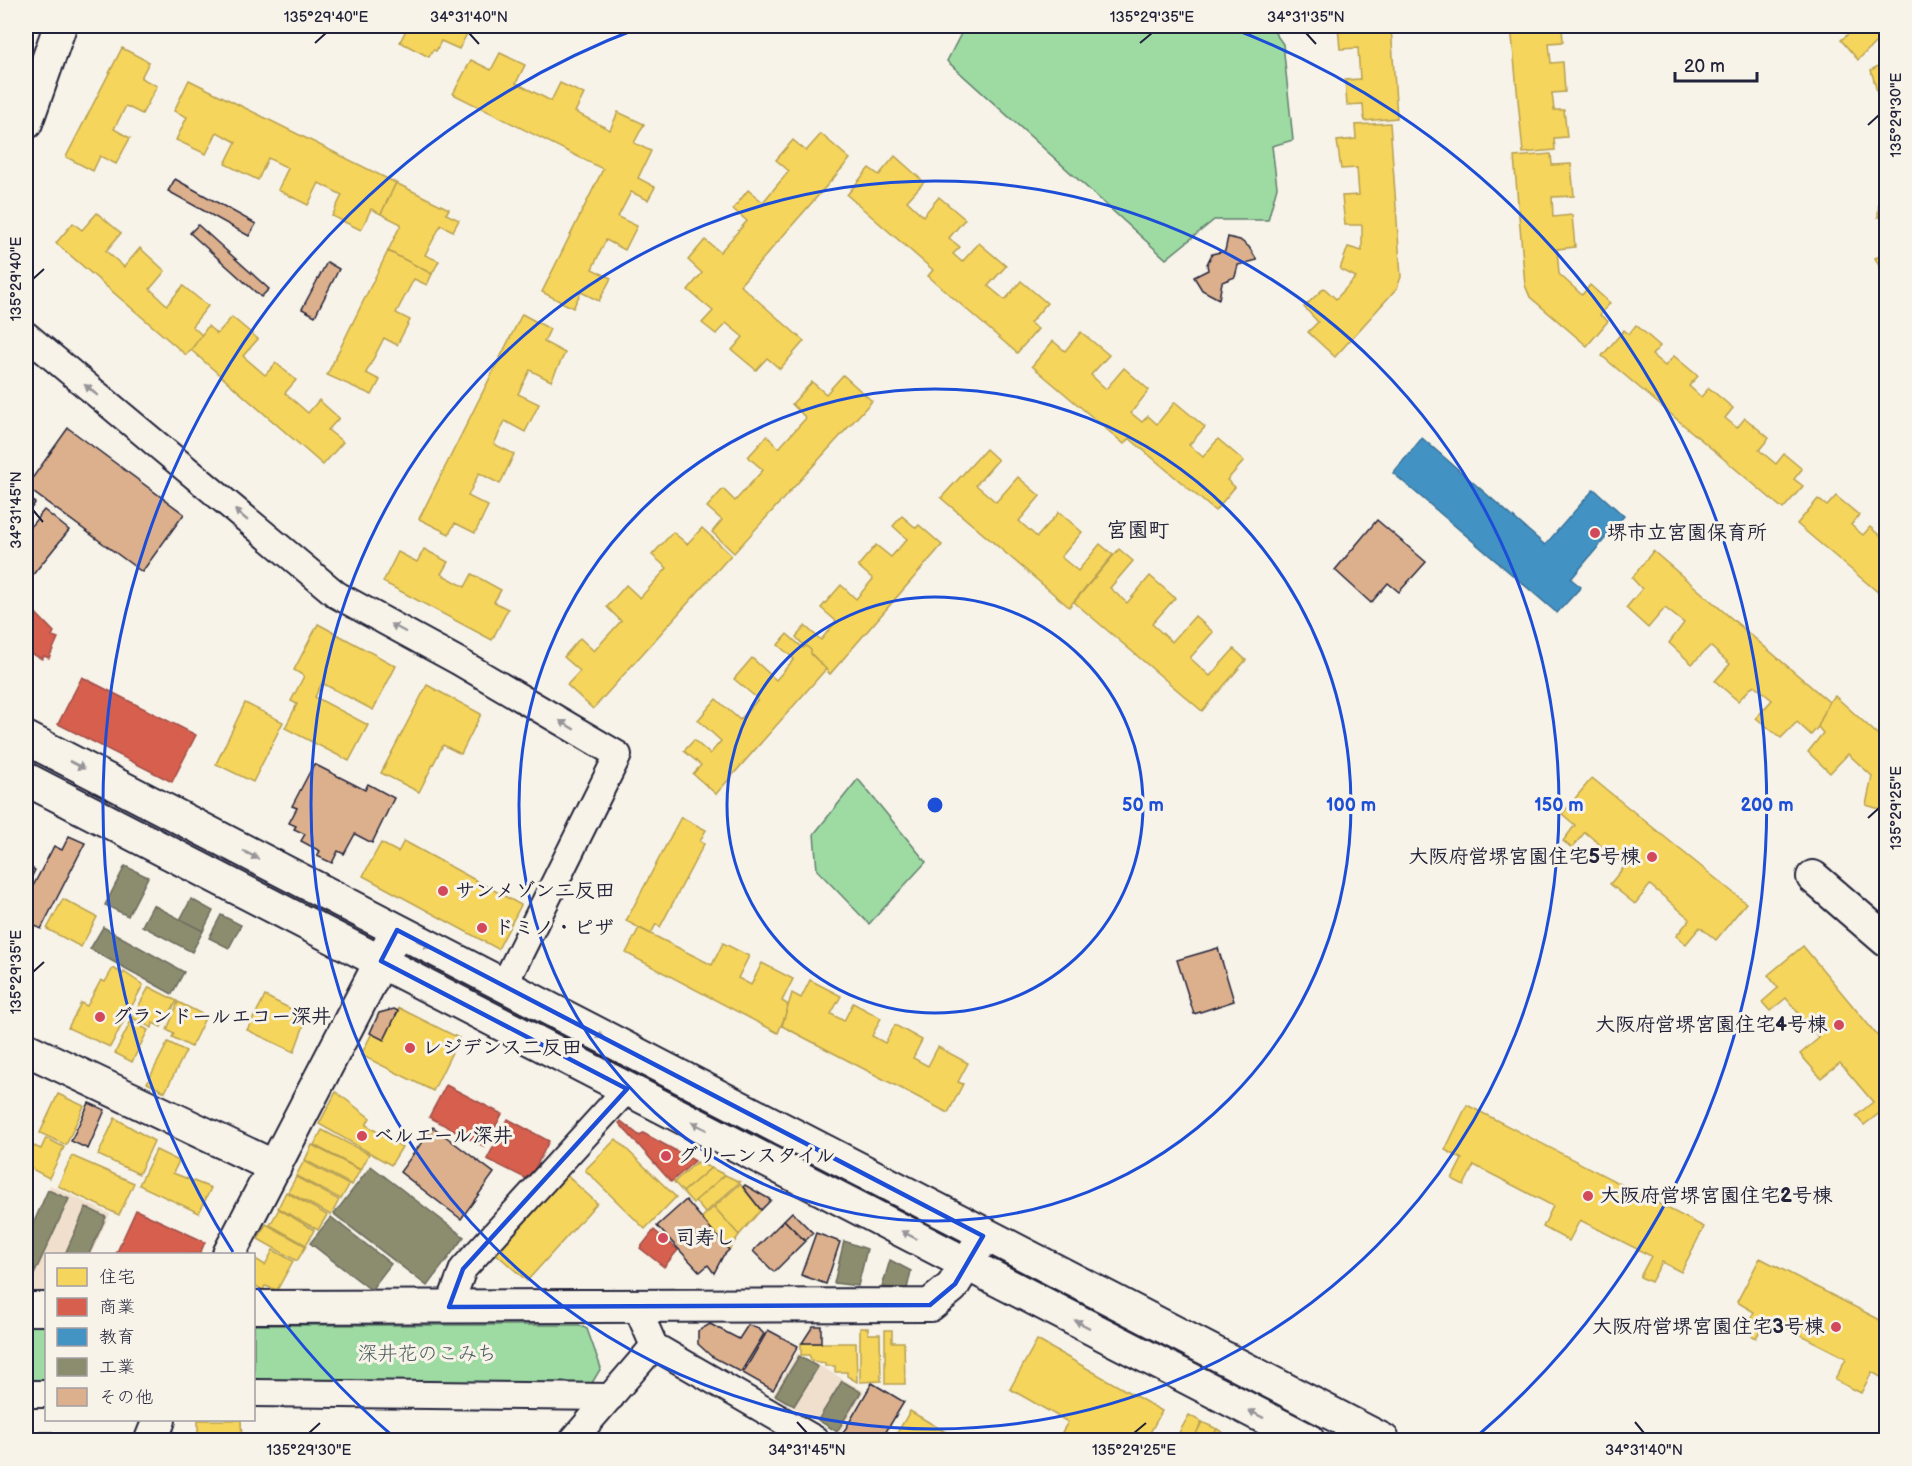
<svg xmlns="http://www.w3.org/2000/svg" width="1912" height="1466" viewBox="0 0 1912 1466" font-family="'Balsamiq Sans','Klee One',sans-serif">
<style>
.built{fill:#efdfcc}
.green{fill:#9edba2;stroke:#607e6e;stroke-width:1.5}
.homes{fill:#f6d55c;stroke:#b69f52;stroke-width:1.5}
.shops{fill:#d6604d;stroke:#a04d48;stroke-width:1.5}
.schools{fill:#4393c3;stroke:#39719a;stroke-width:1.5}
.industry{fill:#8c8c6e;stroke:#6c6c5f;stroke-width:1.5}
.building{fill:#dcb08c;stroke:#22223b;stroke-width:1.5}
.lines{fill:none;stroke-linecap:round;stroke-linejoin:round}
.minor-casing{stroke:#22223b;stroke-width:30}
.tertiary-casing{stroke:#22223b;stroke-width:36}
.minor{stroke:#f7f3e8;stroke-width:26}
.tertiary{stroke:#f7f3e8;stroke-width:32}
.oneway{fill:#97959a}
.marked{fill:none;stroke:#1d4ed8;stroke-width:4.5;stroke-linejoin:round}
.ticks{fill:none;stroke:#22223b;stroke-width:2}
.ring{fill:none;stroke:#1d4ed8;stroke-width:3}
.poi-dot{fill:#d1495b;stroke:#f7f3e8;stroke-width:2}
.labels{text-anchor:middle;dominant-baseline:central;stroke-width:6;stroke-linejoin:round;paint-order:stroke}
.poi-label{font-size:20px;font-weight:bold;fill:#22223b;stroke:#f7f3e8;text-anchor:start}
.park-label{font-size:20px;fill:#475a5a;stroke:#f7f3e8}
.neighbourhood-label{font-size:21px;font-weight:bold;fill:#22223b;stroke:#f7f3e8}
.centre{fill:#1d4ed8;stroke:#f7f3e8;stroke-width:3}
.ring-label{font-size:18px;text-anchor:middle;font-weight:bold;fill:#1d4ed8;stroke:#f7f3e8;stroke-width:6;stroke-linejoin:round;paint-order:stroke}
.neatline{fill:none;stroke:#22223b;stroke-width:2}
.ticks-label{font-size:15px;text-anchor:middle;fill:#22223b}
</style>
<rect width="100%" height="100%" fill="#f7f3e8"/>
<filter id="ink" filterUnits="userSpaceOnUse"><feTurbulence type="fractalNoise" baseFrequency=".0167" numOctaves="2"/><feDisplacementMap in="SourceGraphic" scale="12" xChannelSelector="R" yChannelSelector="G"/><feConvolveMatrix kernelMatrix="1 2 1 2 8 2 1 2 1" color-interpolation-filters="sRGB"/></filter>
<g filter="url(#ink)">
<g class="built">
<path d="M50 1185 110 1214 91 1254H46V1291H26V1238Z"/>
<path d="M797 1353 864 1391 840 1434 773 1395Z"/>
</g>
<g class="green">
<path d="M965 26H1270L1283 44 1293 140 1272 146 1277 187 1268 220H1214L1166 259 947 61Z"/>
<path d="M858 779 926 862 869 924 817 870 814 834Z"/>
<rect x="26" y="1325" width="20" height="56"/>
<path d="M254 1325H579L587 1329 601 1368 592 1383H254Z"/>
</g>
<g class="homes">
<path d="M408 26H471L459 49 441 41 436 51 433 50 429 57 400 42Z"/>
<path d="M1338 26H1391L1397 118 1364 121 1363 104 1347 105 1345 80 1360 79 1358 48 1340 49Z"/>
<path d="M1511 26H1562L1563 42 1549 43 1551 63 1563 62 1565 92 1552 93 1554 110H1564L1567 137 1554 138 1555 150 1523 153Z"/>
<path d="M1858 26H1886V54L1876 42 1858 60 1841 40Z"/>
<path d="M122 48 149 62 141 78 157 86 142 114 126 106 114 129 130 138 116 164 100 156 93 171 66 157Z"/>
<path d="M500 53 525 65 516 83 551 101 560 83 584 94 575 112 610 130 618 112 644 124 634 143 651 151 638 178 655 187 648 200 631 192 618 217 637 226 625 250 606 240 592 269 611 278 599 301 581 292 573 308 542 292 603 169 453 94 471 60 491 70Z"/>
<path d="M1886 62V93L1878 95 1871 70Z"/>
<path d="M189 80 396 183 381 214 371 209 361 230 332 216 342 195 319 183 308 205 278 190 288 168 268 158 258 180 225 164 236 142 217 132 206 154 176 140 187 117 174 111Z"/>
<path d="M1878 110H1886V137L1878 136Z"/>
<path d="M1390 123 1401 277 1397 288 1335 357 1308 332 1318 322 1304 307 1324 288 1336 299 1356 277 1340 269 1348 247 1362 251V225H1345L1342 196 1359 195 1357 168 1341 169 1337 141 1356 139 1355 125Z"/>
<path d="M821 134 850 159 740 285 804 341 780 369 767 358 756 370 732 350 743 337 726 323 716 334 702 323 713 311 688 290 702 273 688 260 705 240 720 252 747 221 733 209 748 190 763 202 789 171 776 160 793 140 806 151Z"/>
<path d="M1551 154 1552 165 1571 164 1574 196 1552 197 1553 217 1572 215 1575 247 1557 249 1559 274 1582 295 1590 285 1610 303 1600 315 1608 321 1587 346 1530 297 1525 285 1514 157Z"/>
<path d="M895 156 924 182 907 201 923 216 939 197 965 219 949 238 960 247 953 254 962 262 979 243 1006 266 988 286 1005 300 1021 281 1047 303 1030 323 1038 329 1017 353 928 276 933 270 847 195 869 168 879 175Z"/>
<path d="M1880 182 1886 183V217H1878Z"/>
<path d="M396 183 449 209 446 214 459 220 453 231 441 225 425 255 439 261 432 274 388 251 401 224 381 214Z"/>
<path d="M97 213 121 233 106 251 124 267 140 248 165 271 150 289 167 305 183 286 208 306 192 326 203 336 186 355 56 243 73 223 82 230Z"/>
<path d="M388 251 432 274 427 285 414 279 396 313 410 320 397 345 384 338 366 373 380 380 372 395 327 375Z"/>
<path d="M1886 254V280L1875 258Z"/>
<path d="M522 314 550 329 544 342 565 353 551 381 530 370 518 394 539 404 525 432 505 421 494 444 514 454 500 484 479 473 468 496 488 506 475 533 455 523 449 534 419 519Z"/>
<path d="M232 317 258 339 243 356 265 375 276 363 296 380 285 393 308 413 319 400 339 418 328 430 343 442 323 465 191 350 208 326 217 334Z"/>
<path d="M1636 325 1660 346 1652 355 1665 366 1674 356 1698 376 1689 386 1701 397 1709 388 1733 408 1725 418 1737 428 1745 418 1769 438 1759 450 1776 464 1784 454 1802 469 1794 479 1803 486 1783 509 1602 356 1624 330 1629 334Z"/>
<path d="M1081 332 1109 355 1091 375 1106 389 1124 368 1149 390 1131 413 1142 422 1148 416 1157 424 1175 402 1205 427 1189 445 1203 457 1218 439 1244 461 1227 480 1235 487 1215 511 1129 438 1124 444 1032 366 1053 341 1065 351Z"/>
<path d="M843 375 872 401 734 553 712 532 722 520 707 507 723 489 735 501 763 470 748 457 767 436 779 448 806 418 792 404 812 382 826 394Z"/>
<path d="M986 449 998 460 976 485 996 502 1018 477 1040 496 1019 521 1037 537 1059 512 1082 532 1061 557 1078 571 1100 544 1113 555 1069 607 941 498Z"/>
<path d="M1836 496 1859 515 1851 525 1863 535 1870 527 1886 541V599L1797 524 1818 499 1827 506Z"/>
<path d="M902 516 916 528 919 525 942 545 830 674 796 637 805 626 821 640 836 621 821 608 841 585 856 599 873 579 858 566 876 545 891 557 907 539 893 526Z"/>
<path d="M702 528 731 555 593 709 567 685 580 671 564 657 580 638 594 651 621 621 607 607 626 585 640 598 667 568 652 555 673 532 687 544Z"/>
<path d="M424 549 448 562 441 574 465 587 472 574 501 590 494 602 508 609 492 640 383 582 398 552 417 562Z"/>
<path d="M1119 549 1133 561 1110 588 1127 603 1150 576 1175 598 1152 624 1172 642 1195 616 1213 632 1190 658 1210 676 1234 649 1246 660 1202 711 1074 602Z"/>
<path d="M1653 551 1829 702 1818 727 1811 735 1797 722 1781 738 1756 718 1772 700 1754 685 1738 701 1715 681 1730 664 1710 646 1692 664 1669 643 1684 623 1665 608 1648 628 1626 608 1642 589 1632 578Z"/>
<path d="M318 624 396 666 373 710 322 683 315 697 368 725 349 761 285 728 297 704 291 701 304 676 294 670Z"/>
<path d="M787 634 803 648 806 646 811 650V654L826 669 716 794 693 774 701 765 684 751 694 740 710 754 721 741 698 720 716 699 740 720 758 699 734 679 752 658 776 680 794 659 778 645Z"/>
<path d="M427 685 481 714 461 754 443 745 419 792 381 773Z"/>
<path d="M1835 696 1886 742V811L1866 805 1872 776 1848 754 1830 773 1808 752 1823 733 1818 727 1829 702Z"/>
<path d="M245 703 283 722 253 782 216 764Z"/>
<path d="M1592 778 1746 903 1716 940 1700 927 1686 944 1676 936 1690 919 1650 885 1635 904 1610 884 1625 866 1585 832 1572 848 1563 841 1575 825 1562 814Z"/>
<path d="M681 817 706 830 700 841 704 844 660 927 656 924 651 934 626 921Z"/>
<path d="M404 841 521 905 498 949 363 876 381 843 398 852Z"/>
<path d="M63 899 97 917 81 947 47 929Z"/>
<path d="M639 928 712 965 723 943 749 956 738 978 751 985 762 963 793 979 782 1001 787 1004 788 1009 778 1033 626 953Z"/>
<path d="M1803 946 1886 1046V1119L1881 1112 1864 1125 1856 1116 1873 1102 1840 1063 1821 1078 1800 1054 1819 1038 1786 998 1770 1011 1762 1002 1778 988 1768 975Z"/>
<path d="M113 968 123 974 124 972 143 985 110 1047 68 1028 81 1003 87 1006 101 980 105 982Z"/>
<path d="M810 980 841 996 831 1014 844 1021 853 1003 881 1018 872 1036 885 1043 895 1025 922 1040 913 1058 928 1066 938 1047 968 1063 958 1082 963 1084 948 1113 782 1026 792 993 801 998Z"/>
<path d="M149 987 177 1001 161 1027 153 1023 152 1028 132 1018Z"/>
<path d="M265 996 307 1017 294 1052 247 1030Z"/>
<path d="M178 1002 206 1016 191 1047 172 1037 174 1034 167 1030Z"/>
<path d="M399 1008 459 1038 433 1091 361 1055 372 1033 384 1040Z"/>
<path d="M131 1021 148 1030 132 1062 115 1053Z"/>
<path d="M168 1042 186 1051 165 1092 147 1083Z"/>
<path d="M336 1092 370 1118 366 1125 402 1147 391 1165 319 1124Z"/>
<path d="M58 1094 84 1106 66 1145 40 1133Z"/>
<path d="M1467 1105 1704 1227 1681 1272 1662 1262 1651 1282 1640 1277 1651 1256 1580 1220 1569 1241 1543 1227 1553 1206 1474 1165 1464 1185 1452 1179 1462 1159 1445 1150Z"/>
<path d="M115 1118 154 1141 139 1174 98 1155Z"/>
<path d="M322 1130 369 1154 361 1170 314 1145Z"/>
<path d="M46 1138 64 1147 49 1178 26 1166 34 1146 41 1149Z"/>
<path d="M616 1139 676 1197 645 1229 585 1170Z"/>
<path d="M312 1145 360 1170 352 1185 305 1160Z"/>
<path d="M156 1150 179 1161 173 1173 211 1188 199 1213 139 1185Z"/>
<path d="M72 1156 134 1183 119 1215 58 1186Z"/>
<path d="M304 1161 349 1185 341 1199 296 1176Z"/>
<path d="M697 1162 711 1168 683 1192 674 1182Z"/>
<path d="M711 1168 725 1175 693 1203 683 1192Z"/>
<path d="M564 1173 597 1203 527 1281 494 1252Z"/>
<path d="M725 1175 740 1182 705 1213 695 1201Z"/>
<path d="M296 1177 339 1200 331 1215 288 1192Z"/>
<path d="M740 1184 761 1210 739 1235 714 1207Z"/>
<path d="M286 1192 327 1215 318 1230 278 1208Z"/>
<path d="M714 1207 739 1235 729 1250 701 1218Z"/>
<path d="M279 1209 314 1230 306 1245 270 1225Z"/>
<path d="M266 1224 306 1246 297 1261 258 1239Z"/>
<path d="M273 1250 293 1261 277 1290 265 1286 263 1290 254 1285V1258L265 1265Z"/>
<path d="M1760 1258 1886 1323V1380L1872 1372 1861 1393 1835 1380 1846 1358 1767 1318 1756 1338 1744 1331 1754 1312 1737 1302Z"/>
<path d="M860 1328H868V1334H880L881 1381 860 1382Z"/>
<path d="M885 1330H892V1342H904L905 1384H885Z"/>
<path d="M1037 1340 1162 1411 1146 1440H1072L1061 1434 1068 1422 1010 1389Z"/>
<path d="M801 1343H856L857 1382 847 1376V1372H835V1366H825V1363L812 1361 809 1355H801Z"/>
<path d="M910 1411 959 1440H893Z"/>
<path d="M1189 1415 1202 1422 1193 1440H1175Z"/>
<path d="M198 1420H241L242 1440H198Z"/>
<path d="M1202 1422 1217 1429 1211 1440H1193Z"/>
<path d="M1217 1429 1230 1437 1228 1440H1211Z"/>
</g>
<g class="shops">
<path d="M26 603 54 632 52 636 58 638 49 658 44 656 42 659 26 651Z"/>
<path d="M82 677 196 735 172 782 58 724Z"/>
<path d="M446 1085 502 1114 485 1147 429 1117Z"/>
<path d="M508 1119 549 1141 529 1180 487 1159Z"/>
<path d="M621 1121 640 1136 643 1133 695 1161 671 1182 619 1123Z"/>
<path d="M136 1210 205 1242 200 1254H116Z"/>
<path d="M654 1230 678 1250 664 1267 640 1248Z"/>
</g>
<path class="schools" d="M1422 438 1545 545 1594 489 1624 516 1571 579 1581 587 1557 613 1393 473Z"/>
<g class="industry">
<path d="M125 866 148 877 128 916 105 905Z"/>
<path d="M191 899 213 911 203 931 180 920Z"/>
<path d="M153 905 203 931 192 952 142 926Z"/>
<path d="M221 915 241 925 229 948 209 938Z"/>
<path d="M103 927 184 972 172 994 90 949Z"/>
<path d="M371 1166 464 1237 427 1286 334 1214Z"/>
<path d="M48 1190 69 1199 36 1270 26 1265V1240Z"/>
<path d="M86 1207 106 1217 89 1254H65Z"/>
<path d="M331 1217 391 1264 371 1290 310 1243Z"/>
<path d="M844 1241 867 1249 858 1286 834 1283Z"/>
<path d="M890 1260 911 1271 907 1289 882 1287Z"/>
<path d="M26 1265 36 1270 28 1288 26 1287Z"/>
<path d="M799 1356 818 1367 794 1406 775 1395Z"/>
<path d="M842 1381 861 1392 837 1432 818 1420Z"/>
</g>
<g class="building">
<path d="M175 179 256 224 249 236 168 191Z"/>
<path d="M198 225 269 289 261 297 190 233Z"/>
<path d="M1228 237 1240 240 1249 247 1257 260 1238 265 1235 277 1222 282 1219 299 1202 290 1194 277 1208 270 1207 264 1212 254 1225 251Z"/>
<path d="M327 262 339 269 315 316 302 309Z"/>
<path d="M68 428 184 514 142 572 26 487Z"/>
<path d="M26 495 35 503 26 515Z"/>
<path d="M44 510 69 530 27 582 26 532Z"/>
<path d="M1377 520 1426 562 1399 592 1388 583 1371 603 1335 570Z"/>
<path d="M314 764 365 790 368 784 394 798 372 843 355 834 344 854 338 851 332 863 317 856 320 851 301 841 305 834 294 829 296 826 289 823 297 808 292 806Z"/>
<path d="M69 836 85 843 41 929 26 921V865L35 870 27 886 32 888 54 846 62 850Z"/>
<path d="M1218 948 1234 1001 1194 1014 1177 960Z"/>
<path d="M394 1009 398 1011 384 1040 370 1033 379 1013Z"/>
<path d="M89 1103 105 1110 88 1149 71 1141Z"/>
<path d="M433 1127 494 1173 461 1219 400 1172Z"/>
<path d="M745 1185 771 1200 761 1210 743 1187Z"/>
<path d="M686 1200 729 1250 723 1256 714 1273 708 1265 700 1272 657 1226Z"/>
<path d="M792 1212 813 1233 805 1241 784 1220Z"/>
<path d="M784 1220 805 1241 774 1272 753 1251Z"/>
<path d="M816 1233 840 1242 826 1284 801 1275Z"/>
<path d="M710 1324 739 1339 748 1325 759 1329 764 1334 741 1372 711 1356 698 1344V1331Z"/>
<path d="M813 1326H821V1343H802Z"/>
<path d="M768 1330 798 1346 773 1390 743 1373Z"/>
<path d="M872 1383 904 1402 881 1440H855L843 1433Z"/>
<rect x="26" y="1432" width="26" height="8"/>
</g>
<g class="lines">
<defs>
<g id="minor">
<path d="M26 335 337 595 458 661 618 755 504 985"/>
<path d="M449 1307 463 1269 627 1089"/>
<path d="M637 1307 654 1346 816 1440"/>
<path d="M254 1393 611 1397"/>
<path d="M26 1394H46"/>
<path d="M573 1440 654 1346"/>
</g>
<g id="tertiary">
<path d="M26 123 60 26"/>
<path d="M26 738 1383 1440"/>
<path d="M26 779 1308 1440"/>
<path d="M1813 877 1886 940"/>
<path d="M26 1049 275 1167"/>
<path d="M229 1254 391 942"/>
<path d="M254 1307 930 1305 952 1287 977 1247"/>
<path d="M26 1309H46"/>
<path d="M151 1440 159 1420"/>
</g>
</defs>
<use href="#minor" class="minor-casing"/>
<use href="#tertiary" class="tertiary-casing"/>
<use href="#minor" class="minor"/>
<use href="#tertiary" class="tertiary"/>
</g>
<defs><path id="oneway-solid" d="M-6-.8H1V-3.2L6.5 0L1 3.2V.8H-6Z" transform="scale(1.5)"/></defs>
<g class="oneway">
<use href="#oneway-solid" transform="translate(91 390) rotate(-140)"/>
<use href="#oneway-solid" transform="translate(241 515) rotate(-140)"/>
<use href="#oneway-solid" transform="translate(398 628) rotate(-152)"/>
<use href="#oneway-solid" transform="translate(567 725) rotate(-149)"/>
<use href="#oneway-solid" transform="translate(77 765) rotate(27)"/>
<use href="#oneway-solid" transform="translate(251 855) rotate(27)"/>
<use href="#oneway-solid" transform="translate(424 944) rotate(27)"/>
<use href="#oneway-solid" transform="translate(597 1034) rotate(28)"/>
<use href="#oneway-solid" transform="translate(699 1126) rotate(-153)"/>
<use href="#oneway-solid" transform="translate(909 1235) rotate(-153)"/>
<use href="#oneway-solid" transform="translate(1082 1324) rotate(-153)"/>
<use href="#oneway-solid" transform="translate(1256 1414) rotate(-153)"/>
</g>
</g>
<path class="marked" d="M397 930 983 1236 955 1284 930 1305 449 1307 463 1269 627 1089 381 961Z"/>
<path class="ticks" d="M469 33 479 44M1306 33 1316 44M315 43 326 33M1140 43 1152 33M1868 125 1879 115M33 279 44 269M33 510 43 522M1868 818 1879 808M33 972 44 962M797 1422 807 1433M1635 1422 1644 1433M309 1433 320 1423M1134 1433 1146 1423"/>
<g class="ring">
<circle cx="935" cy="805" r="208"/>
<circle cx="935" cy="805" r="416"/>
<circle cx="935" cy="805" r="624"/>
<path d="M395 1438A832 832 0 0 1 258 1288M233 1252A832 832 0 0 1 644 26M1226 26A832 832 0 0 1 1475 1438"/>
</g>
<g class="poi-dot">
<circle cx="1595" cy="533" r="6"/>
<circle cx="1652" cy="857" r="6"/>
<circle cx="443" cy="891" r="6"/>
<circle cx="482" cy="928" r="6"/>
<circle cx="100" cy="1017" r="6"/>
<circle cx="1839" cy="1025" r="6"/>
<circle cx="410" cy="1048" r="6"/>
<circle cx="362" cy="1136" r="6"/>
<circle cx="666" cy="1156" r="6"/>
<circle cx="1588" cy="1196" r="6"/>
<circle cx="663" cy="1238" r="6"/>
<circle cx="1836" cy="1327" r="6"/>
</g>
<g class="labels">
<g class="poi-label">
<text x="1607" y="533">堺市立宮園保育所</text>
<text x="1640" y="857" text-anchor="end">大阪府営堺宮園住宅5号棟</text>
<text x="455" y="891">サンメゾン二反田</text>
<text x="494" y="928">ドミノ・ピザ</text>
<text x="112" y="1017">グランドールエコー深井</text>
<text x="1827" y="1025" text-anchor="end">大阪府営堺宮園住宅4号棟</text>
<text x="422" y="1048">レジデンス二反田</text>
<text x="374" y="1136">ベルエール深井</text>
<text x="678" y="1156">グリーンスタイル</text>
<text x="1600" y="1196">大阪府営堺宮園住宅2号棟</text>
<text x="675" y="1238">司寿し</text>
<text x="1824" y="1327" text-anchor="end">大阪府営堺宮園住宅3号棟</text>
</g>
<g class="park-label">
<text x="427" y="1354">深井花のこみち</text>
</g>
<g class="neighbourhood-label">
<text x="1138" y="530">宮園町</text>
</g>
</g>
<circle cx="935" cy="805" r="9" class="centre"/>
<g class="ring-label">
<text x="1143" y="811">50 m</text>
<text x="1351" y="811">100 m</text>
<text x="1559" y="811">150 m</text>
<text x="1767" y="811">200 m</text>
</g>
<rect width="1912" height="1466" fill="none" stroke="#f7f3e8" stroke-width="66"/>
<rect x="45" y="1253" width="210" height="168" fill="#f7f3e8" stroke="#a29fa3" stroke-width="1.5"/>
<rect x="57" y="1268" width="30" height="18" fill="#f6d55c" stroke="#a29fa3" stroke-width="1.5"/>
<text x="99" y="1283" font-size="18" fill="#22223b">住宅</text>
<rect x="57" y="1298" width="30" height="18" fill="#d6604d" stroke="#a29fa3" stroke-width="1.5"/>
<text x="99" y="1313" font-size="18" fill="#22223b">商業</text>
<rect x="57" y="1328" width="30" height="18" fill="#4393c3" stroke="#a29fa3" stroke-width="1.5"/>
<text x="99" y="1343" font-size="18" fill="#22223b">教育</text>
<rect x="57" y="1358" width="30" height="18" fill="#8c8c6e" stroke="#a29fa3" stroke-width="1.5"/>
<text x="99" y="1373" font-size="18" fill="#22223b">工業</text>
<rect x="57" y="1388" width="30" height="18" fill="#dcb08c" stroke="#a29fa3" stroke-width="1.5"/>
<text x="99" y="1403" font-size="18" fill="#22223b">その他</text>
<path d="M1675 72v9h82v-9" fill="none" stroke="#22223b" stroke-width="3"/>
<text x="1684" y="72" font-size="18" fill="#22223b" stroke="#f7f3e8" stroke-width="4.5" paint-order="stroke">20 m</text>
<rect x="33" y="33" width="1846" height="1400" class="neatline"/>
<g class="ticks-label">
<text x="326" y="22">135°29'40"E</text>
<text x="469" y="22">34°31'40"N</text>
<text x="1152" y="22">135°29'35"E</text>
<text x="1306" y="22">34°31'35"N</text>
<text transform="translate(1896 115) rotate(-90)" y="5">135°29'30"E</text>
<text transform="translate(16 279) rotate(-90)" y="5">135°29'40"E</text>
<text transform="translate(16 510) rotate(-90)" y="5">34°31'45"N</text>
<text transform="translate(1896 808) rotate(-90)" y="5">135°29'25"E</text>
<text transform="translate(16 972) rotate(-90)" y="5">135°29'35"E</text>
<text x="309" y="1455">135°29'30"E</text>
<text x="807" y="1455">34°31'45"N</text>
<text x="1134" y="1455">135°29'25"E</text>
<text x="1644" y="1455">34°31'40"N</text>
</g>
</svg>
